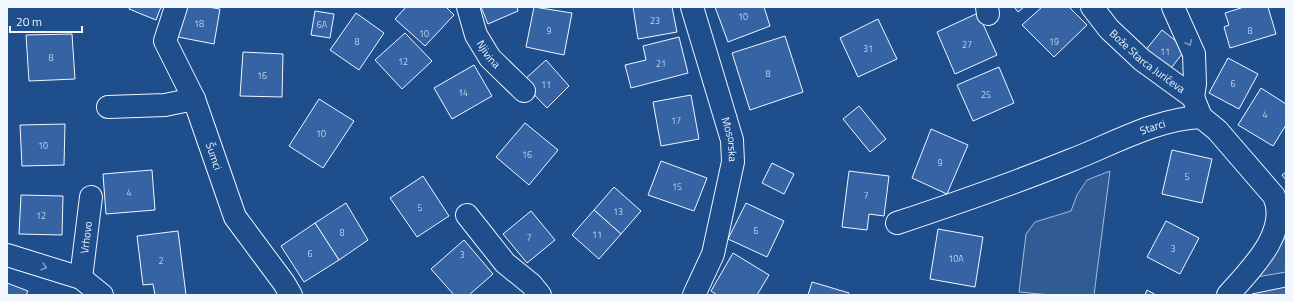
<svg xmlns="http://www.w3.org/2000/svg" width="1293" height="302" viewBox="0 0 1293 302" font-family="'Titillium Web',sans-serif">
<style>
.built{fill:#305b95;stroke:#a8bbd7}
.building{fill:#3563a3;stroke:#f2f6ff}
.lines{fill:none;stroke-linecap:round;stroke-linejoin:round}
.minor-casing{stroke:#f2f6ff;stroke-width:24}
.minor{stroke:#1f4e8c;stroke-width:22}
.oneway{stroke:#7e9ac0}
.labels{text-anchor:middle;dominant-baseline:central;stroke-width:3;stroke-linejoin:round;paint-order:stroke}
.number-label{font-size:9px;fill:#c3d1e8}
.street-label{font-size:11px;fill:#f2f6ff;stroke:#1f4e8c}
</style>
<rect width="100%" height="100%" fill="#1f4e8c"/>
<g class="built">
<path d="M1110 171 1094 295H1050L1019 292 1026 234 1035 222 1071 211 1077 195 1087 180Z"/>
<path d="M1286 236V272L1257 277 1272 259Z"/>
</g>
<g class="building">
<path d="M130 7H161L156 20 129 9Z"/>
<path d="M184 7H208L220 9 214 44 178 37Z"/>
<path d="M406 7H446L454 15 425 46 395 19Z"/>
<path d="M481 7H517L518 11 488 24Z"/>
<path d="M534 7 572 13 564 55 526 47Z"/>
<path d="M633 7H672L677 32 638 39Z"/>
<path d="M715 7H764L770 26 728 42Z"/>
<path d="M1014 7H1024L1018 12Z"/>
<path d="M1042 7H1069L1087 25 1054 57 1022 25Z"/>
<path d="M1244 7H1268L1276 34 1230 48 1224 27 1229 25 1225 13Z"/>
<path d="M315 11 334 14 330 38 311 35Z"/>
<path d="M356 13 384 33 359 70 330 50Z"/>
<path d="M978 13 997 55 955 74 937 32Z"/>
<path d="M878 19 897 59 858 77 840 38Z"/>
<path d="M1162 30 1186 49 1168 72 1144 52Z"/>
<path d="M405 33 432 61 402 89 375 60Z"/>
<path d="M72 34 75 79 29 81 26 35Z"/>
<path d="M785 36 803 92 750 110 732 53Z"/>
<path d="M679 37 688 73 631 88 625 65 646 60 643 46Z"/>
<path d="M243 52 283 54 282 97 240 96Z"/>
<path d="M1228 58 1258 74 1239 109 1209 93Z"/>
<path d="M546 60 569 86 547 108 522 82Z"/>
<path d="M474 65 492 96 452 119 434 88Z"/>
<path d="M999 67 1014 103 973 121 957 85Z"/>
<path d="M1261 88 1286 104V125L1273 146 1238 125Z"/>
<path d="M691 95 699 139 661 146 653 102Z"/>
<path d="M319 99 354 121 323 168 289 146Z"/>
<path d="M859 106 886 139 870 152 843 119Z"/>
<path d="M525 123 558 150 529 185 496 157Z"/>
<path d="M65 124 64 165 22 166 20 125Z"/>
<path d="M931 129 968 145 947 194 912 178Z"/>
<path d="M1172 150 1212 159 1202 203 1162 194Z"/>
<path d="M661 161 707 178 694 211 648 195Z"/>
<path d="M772 163 794 174 784 194 762 183Z"/>
<path d="M152 170 155 210 106 214 103 174Z"/>
<path d="M849 171 889 176 884 216 869 214 867 230 842 227Z"/>
<path d="M1286 172V180L1282 175Z"/>
<path d="M423 176 449 216 417 237 390 198Z"/>
<path d="M614 187 641 211 621 234 594 210Z"/>
<path d="M21 195 63 196 62 235 19 234Z"/>
<path d="M346 203 368 240 339 260 315 223Z"/>
<path d="M746 203 784 221 767 257 728 239Z"/>
<path d="M594 210 621 234 599 259 572 235Z"/>
<path d="M531 211 555 240 527 263 503 234Z"/>
<path d="M1166 221 1199 238 1180 274 1147 257Z"/>
<path d="M315 223 339 260 304 282 281 246Z"/>
<path d="M938 229 983 237 975 287 930 279Z"/>
<path d="M178 231 186 295H155L153 284 143 285 137 236Z"/>
<path d="M464 240 493 274 469 295H454L431 269Z"/>
<path d="M733 253 769 275 757 295H717L711 291Z"/>
<path d="M812 282 849 293 848 295H808Z"/>
<path d="M7 283 28 291 26 295H7Z"/>
<path d="M1286 287V295H1252V294Z"/>
<path d="M1147 290 1156 295H1145Z"/>
</g>
<g class="lines">
<defs>
<g id="minor">
<path id="s1" d="M176 7 165 41 194 99 235 217 284 283 291 295"/>
<path id="s2" d="M468 7 476 35 490 58 524 91"/>
<path id="s3" d="M692 7 732 140 733 162 713 254 694 295"/>
<path d="M987 7 988 14"/>
<path id="s4" d="M1092 7 1109 29 1142 60 1193 97 1201 117"/>
<path d="M1173 7 1194 54 1195 84 1193 97"/>
<path d="M108 107 165 105 194 99"/>
<path d="M467 215 505 263 531 284 540 295"/>
<path id="s5" d="M897 223C954 204 1012 184 1069 161 1111 145 1155 119 1201 117L1217 130 1274 196C1290 232 1250 270 1228 295"/>
<path d="M7 255 81 278 102 295"/>
<path id="s6" d="M81 278 91 197"/>
</g>
</defs>
<use href="#minor" class="minor-casing"/>
<use href="#minor" class="minor"/>
</g>
<defs><path id="oneway-chevron" d="M-2-3.5L2.5 0L-2 3.5" fill="none" stroke-width="1.6" stroke-linecap="round" stroke-linejoin="round"/></defs>
<g class="oneway">
<use href="#oneway-chevron" transform="translate(1189 43) rotate(66)"/>
<use href="#oneway-chevron" transform="translate(44 267) rotate(17)"/>
</g>
<g class="labels">
<g class="number-label">
<text x="743" y="16">10</text>
<text x="655" y="20">23</text>
<text x="199" y="23">18</text>
<text x="322" y="24">6A</text>
<text x="549" y="30">9</text>
<text x="1250" y="30">8</text>
<text x="424" y="33">10</text>
<text x="357" y="41">8</text>
<text x="1054" y="41">19</text>
<text x="967" y="44">27</text>
<text x="868" y="48">31</text>
<text x="1165" y="51">11</text>
<text x="51" y="57">8</text>
<text x="403" y="61">12</text>
<text x="661" y="63">21</text>
<text x="768" y="73">8</text>
<text x="262" y="75">16</text>
<text x="1233" y="83">6</text>
<text x="546" y="84">11</text>
<text x="463" y="92">14</text>
<text x="986" y="94">25</text>
<text x="1265" y="114">4</text>
<text x="676" y="120">17</text>
<text x="321" y="133">10</text>
<text x="43" y="145">10</text>
<text x="527" y="154">16</text>
<text x="940" y="162">9</text>
<text x="1187" y="176">5</text>
<text x="677" y="186">15</text>
<text x="129" y="192">4</text>
<text x="866" y="195">7</text>
<text x="420" y="207">5</text>
<text x="618" y="211">13</text>
<text x="41" y="215">12</text>
<text x="756" y="230">6</text>
<text x="342" y="232">8</text>
<text x="597" y="234">11</text>
<text x="529" y="237">7</text>
<text x="1173" y="248">3</text>
<text x="310" y="253">6</text>
<text x="462" y="254">3</text>
<text x="956" y="258">10A</text>
<text x="161" y="260">2</text>
</g>
<g class="street-label">
<text stroke="none"><textPath href="#s2" startOffset="52">Njivina</textPath></text>
<text stroke="none"><textPath href="#s4" startOffset="78">Bože Starca Jurićeva</textPath></text>
<text stroke="none"><textPath href="#s5" startOffset="273">Starci</textPath></text>
<text stroke="none"><textPath href="#s3" startOffset="138">Mosorska</textPath></text>
<text stroke="none"><textPath href="#s1" startOffset="161">Šumci</textPath></text>
<text stroke="none"><textPath href="#s6" startOffset="41">Vrhovo</textPath></text>
</g>
</g>
<rect width="1293" height="302" fill="none" stroke="#f2f6ff" stroke-width="16"/>
<path d="M10 26v6h72v-6" fill="none" stroke="#f2f6ff" stroke-width="2"/>
<text x="16" y="26" font-size="12" fill="#f2f6ff" stroke="#1f4e8c" stroke-width="3" paint-order="stroke">20 m</text>
</svg>
